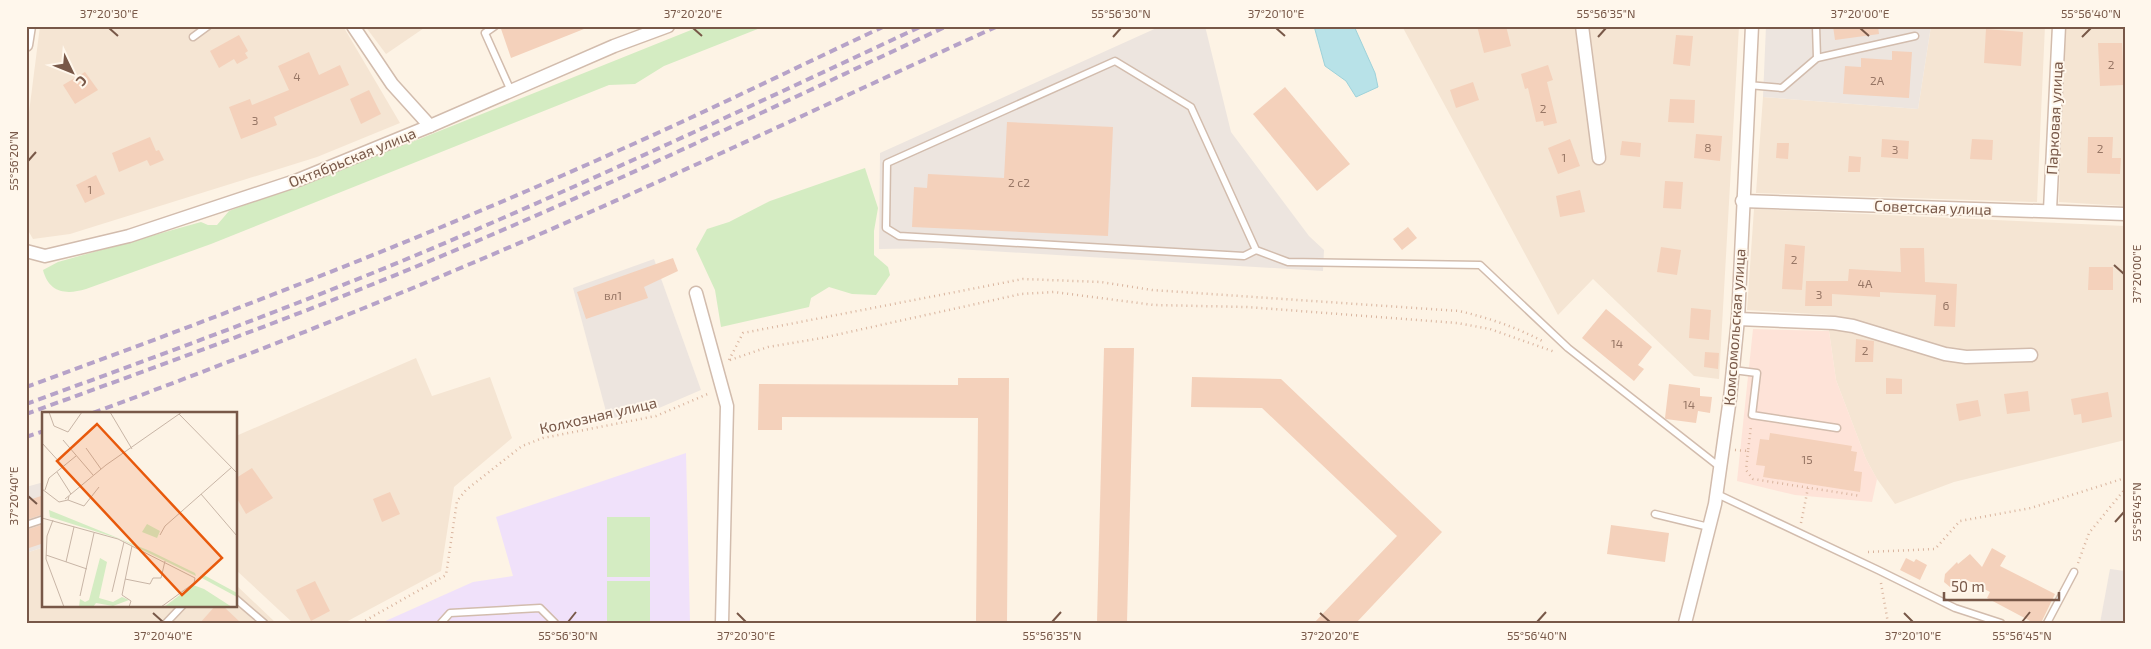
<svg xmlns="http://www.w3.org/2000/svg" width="2151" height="649" viewBox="0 0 2151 649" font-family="'Exo 2',sans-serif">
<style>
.residential{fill:#f5e5d3}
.commercial{fill:#fee3d8}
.industrial{fill:#ede5df}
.education{fill:#f0e1fa}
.green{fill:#d4ecc2}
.water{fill:#b8e2e8;stroke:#9ed2da}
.building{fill:#f4d1bb}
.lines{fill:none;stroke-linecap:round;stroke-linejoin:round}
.service-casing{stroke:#d2bcad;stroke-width:9}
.minor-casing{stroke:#d2bcad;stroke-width:15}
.path{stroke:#d9b49e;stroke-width:2.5;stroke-dasharray:1 4;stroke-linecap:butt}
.service{stroke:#fff;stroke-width:6}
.minor{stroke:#fff;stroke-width:12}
.rail{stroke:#b6a2c8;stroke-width:4;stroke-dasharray:8 5;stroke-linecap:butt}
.ticks{fill:none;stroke:#785848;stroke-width:2}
.labels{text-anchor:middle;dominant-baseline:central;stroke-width:4;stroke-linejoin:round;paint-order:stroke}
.number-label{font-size:12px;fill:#977665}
.street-label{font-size:15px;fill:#785848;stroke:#fff7ec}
.inset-road{fill:none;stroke:#c8b5a6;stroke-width:1}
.view{fill:#e8590c;fill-opacity:0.15;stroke:#e8590c;stroke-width:2.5}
.inset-edge{fill:none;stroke:#785848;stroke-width:2.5}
.neatline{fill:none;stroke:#785848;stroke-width:2}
.ticks-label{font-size:12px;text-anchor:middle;fill:#785848}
</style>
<rect width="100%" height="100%" fill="#fdf3e5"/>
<g class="residential">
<path d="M40 26H343L400 123 317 157 70 234 33 239 26 227V136Z"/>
<path d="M365 26H427L386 54Z"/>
<path d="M1402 26H1739L1719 379 1694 376 1593 279 1558 315Z"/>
<path d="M1931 26H2045L2037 202 1756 193 1763 97 1918 109Z"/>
<path d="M2064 26H2125V206L2059 202Z"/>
<path d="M1754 209 2125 226V440L1954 482 1895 504 1877 479 1866 459 1836 380 1829 331 1830 315 1747 310Z"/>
<path d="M416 358 432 396 490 377 512 438 454 487 441 571 344 623H293L236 570V436Z"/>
<path d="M44 547V605H236V585L276 623H26V553Z"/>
</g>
<path class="commercial" d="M1753 329 1829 331 1836 380 1866 459 1877 479 1872 502 1795 495 1737 481Z"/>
<g class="industrial">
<path d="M1161 26H1205L1231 132 1309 236 1324 250 1323 271 940 248 879 249 880 153Z"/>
<path d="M1766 26H1931L1918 109 1763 97Z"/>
<path d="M654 259 701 390 652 411 608 419 573 288Z"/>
<path d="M44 482V547L26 553V487Z"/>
<path d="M2110 569 2125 571V623H2100Z"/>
</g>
<path class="education" d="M686 453 690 623H381L473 582 513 576 496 517Z"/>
<g class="green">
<path d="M701 26H765L664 66 635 84 609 85 211 244 86 289C66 295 49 293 43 270L58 262 201 222 208 225H217L229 211 417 140Z"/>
<path d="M865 168 878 208 874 231V255L888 267 890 275 876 295 852 294 829 287 811 298 809 307 721 327 715 290 696 249 707 229 729 222 770 201Z"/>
<rect x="607" y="517" width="43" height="60"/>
<rect x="607" y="581" width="43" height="42"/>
</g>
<path class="water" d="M1314 26H1354L1375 73 1378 87 1356 97 1346 81 1325 66Z"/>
<g class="building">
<path d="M500 26H589V27L511 58Z"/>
<path d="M1477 26H1506L1511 46 1484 53Z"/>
<path d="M1833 26H1878L1879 34 1835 40Z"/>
<path d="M1986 29 2023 32 2021 66 1984 63Z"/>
<path d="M239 35 248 51 245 53 248 58 237 64 234 59 219 68 210 51Z"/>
<path d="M1676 35 1693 36 1690 66 1673 64Z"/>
<path d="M2098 43H2122L2124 85 2100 86Z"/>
<path d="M1892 51 1912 52 1909 98 1843 94 1845 66 1861 67V58L1892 60Z"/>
<path d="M309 52 319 75 340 65 349 85 274 117 277 125 241 139 229 107 250 99 252 105 289 90 278 66Z"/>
<path d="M1548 65 1553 80 1547 82 1557 123 1544 126 1543 121 1536 122 1528 88 1525 89 1521 74Z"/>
<path d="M85 72 98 90 75 104 63 85Z"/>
<path d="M1473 82 1479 100 1456 108 1450 90Z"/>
<path d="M1285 87 1350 164 1317 191 1253 114Z"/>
<path d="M369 90 381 114 361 124 350 99Z"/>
<path d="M1670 99 1695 100 1694 123 1668 122Z"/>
<path d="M1007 122 1113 127 1108 236 912 227 914 187 927 188 928 174 1004 178Z"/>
<path d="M1696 134 1722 136 1720 161 1694 158Z"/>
<path d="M150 137 156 151 159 150 164 160 150 166 147 160 119 172 112 153Z"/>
<path d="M2088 137H2113L2112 158H2121L2120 174 2087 173Z"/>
<path d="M1570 139 1580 166 1558 174 1548 148Z"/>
<path d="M1882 139 1909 141 1908 159 1881 157Z"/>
<path d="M1972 139 1993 140 1992 160 1970 159Z"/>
<path d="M1622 141 1641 143 1640 157 1620 155Z"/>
<path d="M1777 143H1789L1788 159 1776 158Z"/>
<path d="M1849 156 1861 157 1860 172H1848Z"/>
<path d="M96 175 105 194 85 203 76 185Z"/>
<path d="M1665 181 1683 182 1681 209 1663 208Z"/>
<path d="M1580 190 1585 212 1560 217 1556 196Z"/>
<path d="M1408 227 1417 238 1402 250 1393 239Z"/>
<path d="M1785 244 1805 246 1802 290 1782 289Z"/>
<path d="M1661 247 1681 250 1677 275 1657 272Z"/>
<path d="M1900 248H1924L1925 282 1957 284 1955 327 1934 326 1936 295 1880 292V297L1832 294V306H1805L1806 281H1848L1849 269 1901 272Z"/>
<path d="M673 258 678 271 644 287 648 298 586 319 577 292Z"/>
<path d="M2089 267H2113V290H2088Z"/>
<path d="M1691 308 1711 310 1709 340 1689 338Z"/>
<path d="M1606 309 1652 347 1638 365 1644 369 1634 381 1582 338Z"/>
<path d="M1856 339 1874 341 1873 362H1855Z"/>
<path d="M1104 348H1134L1127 623H1097Z"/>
<path d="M1705 352 1719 353 1718 369 1704 367Z"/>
<path d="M1192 377 1281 379 1442 532 1356 623H1314L1397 536 1262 408 1191 407Z"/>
<path d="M958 378H1009L1007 623H976L978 418 782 417V430H758L759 384 958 385Z"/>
<path d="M1886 378 1902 379V394H1886Z"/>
<path d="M1669 384 1700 388V396L1712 397 1710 413 1698 411 1696 423 1666 419 1665 418Z"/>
<path d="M2028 391 2030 411 2007 414 2004 394Z"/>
<path d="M2108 392 2112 417 2082 423 2081 414 2074 415 2071 399Z"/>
<path d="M1978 400 1981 416 1959 421 1956 404Z"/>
<path d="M1770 433 1852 446 1851 451 1857 452 1854 471 1862 472 1860 492 1763 477 1765 466 1756 465 1760 439 1769 440Z"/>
<path d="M252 468 273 498 246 514 236 497V478Z"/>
<path d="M390 492 400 514 382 522 373 499Z"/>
<path d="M44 495V514L26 520V501Z"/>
<path d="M44 524V543L26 549V530Z"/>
<path d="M1611 525 1669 533 1665 562 1607 554Z"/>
<path d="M1992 548 2006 556 2000 566 2055 594 2041 623H2034L1987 598 1990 592 1965 579 1957 588 1950 587 1944 582 1945 574 1957 562 1958 564 1970 554 1982 567Z"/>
<path d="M1906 558 1914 562 1916 559 1927 565 1920 580 1900 570Z"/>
<path d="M315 581 330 611 311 621 296 590Z"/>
<path d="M216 605H222L241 623H200Z"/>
</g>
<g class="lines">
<defs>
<g id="service">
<path d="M495 26 485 33 511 91"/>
<path d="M1816 26 1817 58"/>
<path d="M193 37 208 26"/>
<path d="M1748 85 1782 88 1817 58 1915 36"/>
<path d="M1256 250 1244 256 899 236 886 228 887 163 1115 61 1191 107 1256 250 1288 262 1480 265 1568 348 1721 468"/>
<path d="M1733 370 1757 373 1752 415 1837 428"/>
<path d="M1717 494 1878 570 1955 608 2001 623"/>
<path d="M1655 514 1709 527"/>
<path d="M26 525 44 519"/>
<path d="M236 599 264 623"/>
<path d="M166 623 183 605"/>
<path d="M441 623 450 613 540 608 555 623"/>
<path d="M2047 623 2074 572"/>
</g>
<g id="minor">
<path d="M353 26 392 84 430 126"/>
<path d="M1582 26 1599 158"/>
<path d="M26 45 29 26"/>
<path d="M1742 201 2125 214"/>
<path d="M2050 210 2059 26"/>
<path d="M26 251 45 256 129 236 298 180 430 126 614 46 668 26"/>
<path d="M696 293 727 406 722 623"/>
<path d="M1738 319 1834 323 1853 326 1945 354 1966 357 2031 355"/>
<path d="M1685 623 1715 504 1730 398 1738 319 1752 26"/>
</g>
</defs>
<use href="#service" class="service-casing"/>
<use href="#minor" class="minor-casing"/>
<g class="path">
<path d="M729 360 743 333 1023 279 1101 282 1152 290 1459 311C1489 318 1516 327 1544 342"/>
<path d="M730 360 768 347 822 338 1021 294 1054 292 1154 305 1247 307 1457 323 1490 329 1555 352"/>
<path d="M1735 450 1748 451 1751 426"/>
<path d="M1748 451 1746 470 1753 479 1861 496"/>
<path d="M1801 523 1808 488"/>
<path d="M1868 552 1935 549 1960 521 2031 508 2125 478"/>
<path d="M2078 563 2089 533 2125 489"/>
<path d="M1881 583 1888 623"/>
<path d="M361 623 446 575 457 501 466 490 522 446 543 438 656 416 710 393"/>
</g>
<use href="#service" class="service"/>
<use href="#minor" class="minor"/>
<g class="rail">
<path d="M26 387C227 314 427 237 622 149 710 110 797 67 885 26"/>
<path d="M26 404C172 351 317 298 459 237 615 170 768 98 922 26"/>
<path d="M93 413C220 366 345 317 470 264 648 189 822 106 998 26"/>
<path d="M26 414C173 361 319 308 463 247 626 178 786 101 947 26"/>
<path d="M26 437 44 431"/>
</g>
</g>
<path class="ticks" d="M109 28 118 36M693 28 702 36M1276 28 1285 36M1860 28 1869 36M1113 37 1121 28M1598 37 1606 28M2082 37 2091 28M28 161 36 152M2114 265 2124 274M28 496 37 504M2115 522 2124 512M153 613 163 622M737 613 746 622M1320 613 1330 622M1904 613 1913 622M568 622 576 612M1052 622 1061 612M1537 622 1546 612M2022 622 2030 612"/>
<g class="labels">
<g class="number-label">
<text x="2111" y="64">2</text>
<text x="297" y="76">4</text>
<text x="1877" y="80">2А</text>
<text x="1543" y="108">2</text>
<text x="255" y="120">3</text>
<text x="1708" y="147">8</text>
<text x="2100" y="148">2</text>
<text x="1895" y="149">3</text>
<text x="1564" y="157">1</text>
<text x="1019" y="182">2 с2</text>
<text x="90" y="189">1</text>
<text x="1794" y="259">2</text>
<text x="1865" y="283">4А</text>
<text x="1819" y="294">3</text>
<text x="613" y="295">вл1</text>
<text x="1946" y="305">6</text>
<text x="1617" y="343">14</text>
<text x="1865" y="350">2</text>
<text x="1689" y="404">14</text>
<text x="1807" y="459">15</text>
</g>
<g class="street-label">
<text transform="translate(2054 118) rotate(-87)">Парковая улица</text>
<text transform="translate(352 157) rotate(-22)">Октябрьская улица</text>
<text transform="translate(1933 207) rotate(2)">Советская улица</text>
<text transform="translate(1734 327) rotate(-86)">Комсомольская улица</text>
<text transform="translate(598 415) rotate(-13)">Колхозная улица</text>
</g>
</g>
<g transform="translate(42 412)">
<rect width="195" height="195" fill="#fdf3e5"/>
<path d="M7 98 108 139 153 161 154 164 78 127 8 105ZM105 112 118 119 115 126 100 120ZM58 146 65 150 57 186 71 190 80 185 87 188 71 194 54 191 51 195H37L38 187 43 190 47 188ZM160 162 195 181V185L158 165H162ZM151 173 162 177 190 195H122Z" fill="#d4ecc2"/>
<path class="inset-road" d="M7 0 12 14 26 20 40 0M68 0 90 37M137 2 195 61M21 28 51 63M0 31 21 54M44 36 59 57M15 60 29 82M0 77 17 90 26 88 27 84M3 78 7 66 34 44M159 82 195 124M23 87 64 53 140 0M26 88 42 94 57 75M0 106 76 127 153 166 152 171 119 195M11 108 5 124 4 147 22 195M118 123 123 114 190 55M4 143 45 157M24 150 32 115M83 167 108 172 111 166H119L123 149M70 180 82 130M38 184 52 121M87 195 89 189 80 183 90 134"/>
<path class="view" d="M55 12 180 146 140 183 15 49Z"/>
<rect width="195" height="195" class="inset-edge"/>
</g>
<rect width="2151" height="649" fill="none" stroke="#fff7ec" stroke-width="55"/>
<g transform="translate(72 72) rotate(133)" stroke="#fff7ec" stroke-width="4" paint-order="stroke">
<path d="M0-4L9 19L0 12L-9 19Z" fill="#785848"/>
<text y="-8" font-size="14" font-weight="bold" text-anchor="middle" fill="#785848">С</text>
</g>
<path d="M1944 592v8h115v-8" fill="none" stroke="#785848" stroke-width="2.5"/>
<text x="1951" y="592" font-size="15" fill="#785848" stroke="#fff7ec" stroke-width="4" paint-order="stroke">50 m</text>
<rect x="28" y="28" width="2096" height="594" class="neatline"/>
<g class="ticks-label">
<text x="109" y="18">37°20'30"E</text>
<text x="693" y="18">37°20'20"E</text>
<text x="1121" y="18">55°56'30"N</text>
<text x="1276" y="18">37°20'10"E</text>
<text x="1606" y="18">55°56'35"N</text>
<text x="1860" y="18">37°20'00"E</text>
<text x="2091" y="18">55°56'40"N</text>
<text transform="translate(14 161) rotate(-90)" y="4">55°56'20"N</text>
<text transform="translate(2137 274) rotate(-90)" y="4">37°20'00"E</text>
<text transform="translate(14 496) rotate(-90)" y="4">37°20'40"E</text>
<text transform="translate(2137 512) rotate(-90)" y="4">55°56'45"N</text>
<text x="163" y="640">37°20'40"E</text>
<text x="568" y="640">55°56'30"N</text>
<text x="746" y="640">37°20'30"E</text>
<text x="1052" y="640">55°56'35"N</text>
<text x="1330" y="640">37°20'20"E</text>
<text x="1537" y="640">55°56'40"N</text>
<text x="1913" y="640">37°20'10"E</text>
<text x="2022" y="640">55°56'45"N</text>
</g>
</svg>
